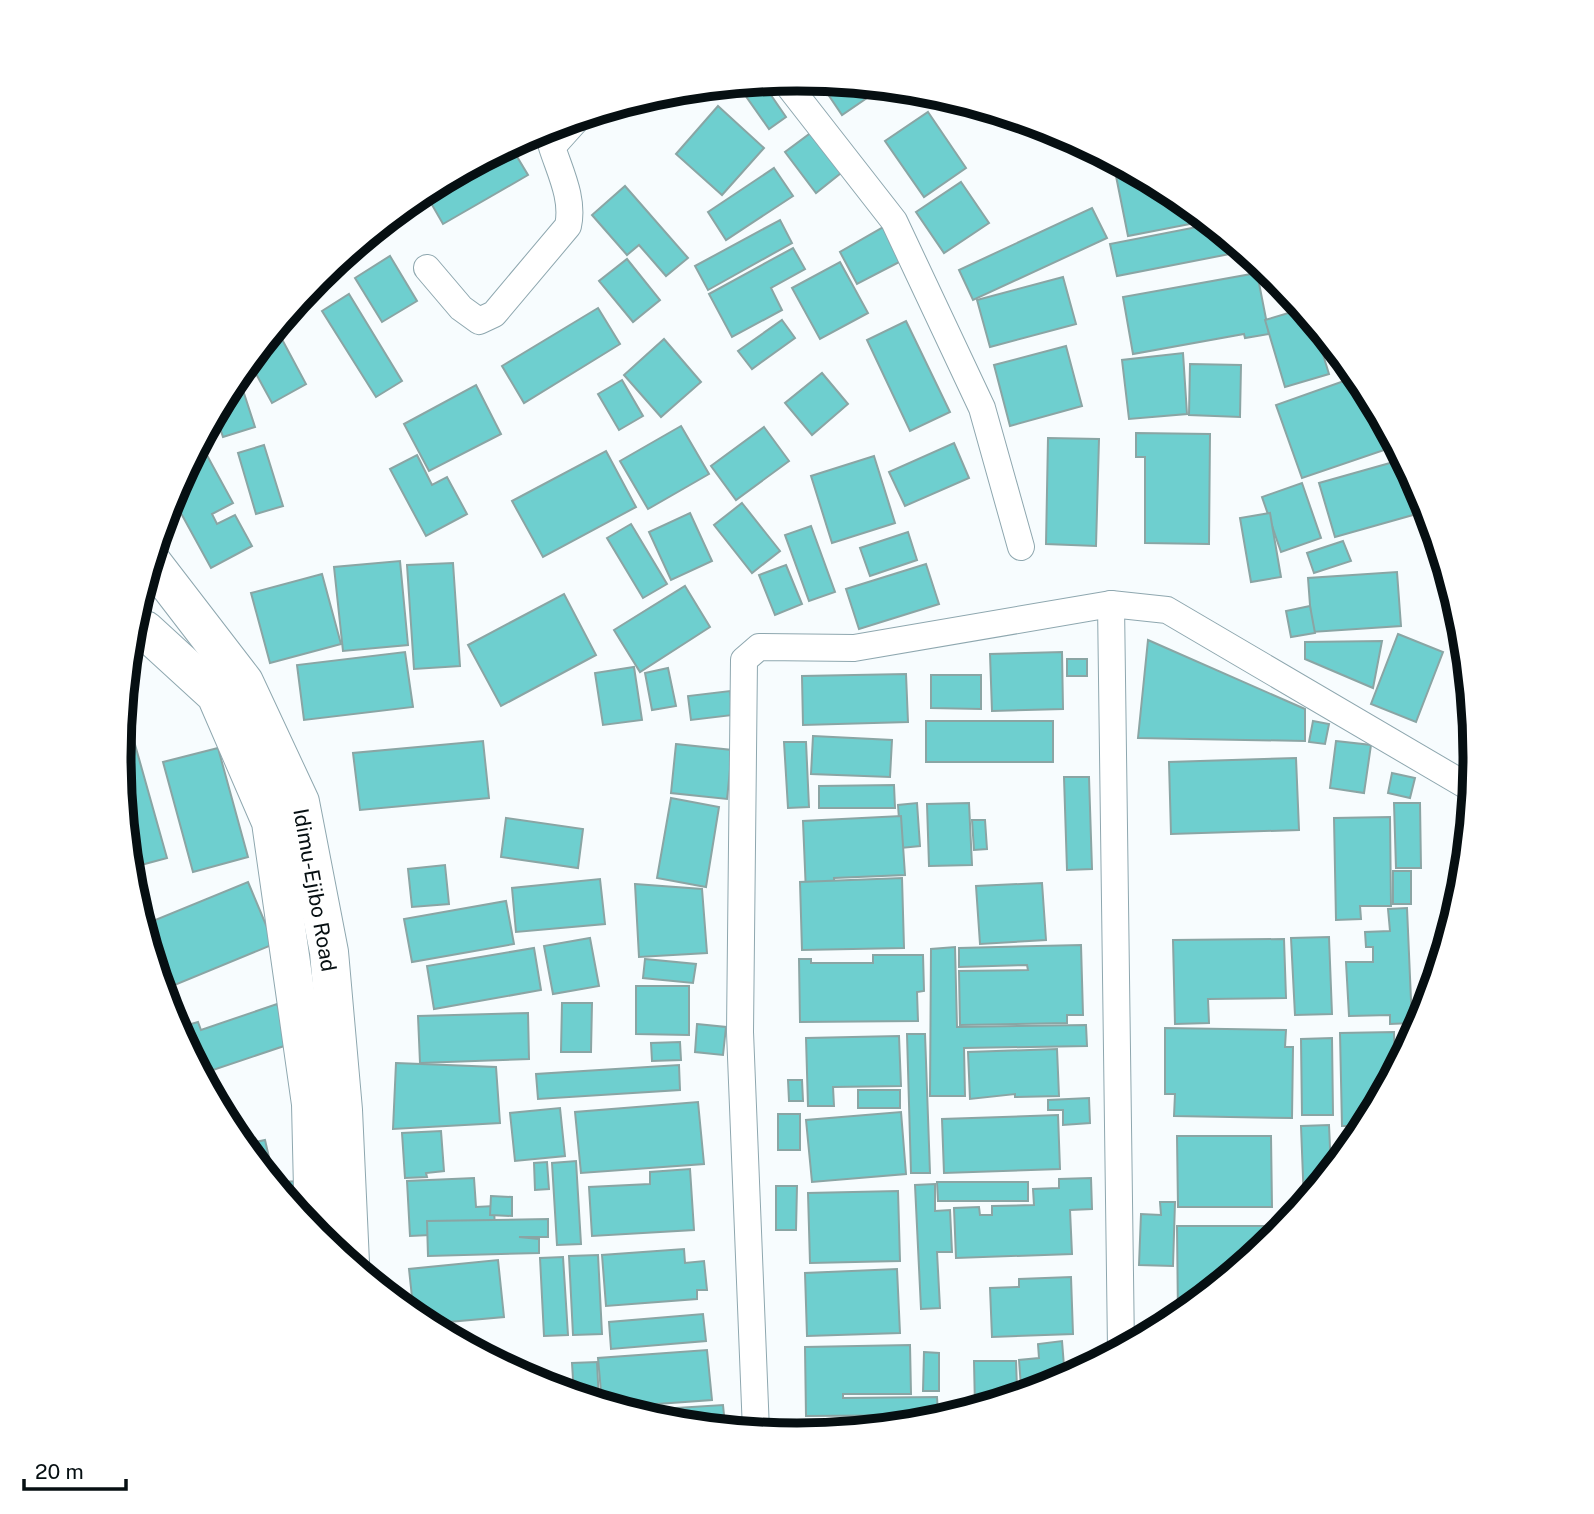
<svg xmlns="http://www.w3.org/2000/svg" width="1594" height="1514" viewBox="0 0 1594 1514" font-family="'Public Sans',sans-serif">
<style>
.building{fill:#6ecfcf;stroke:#8aa5a4;stroke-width:2}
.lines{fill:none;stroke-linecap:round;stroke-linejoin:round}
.minor-casing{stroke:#8ea7af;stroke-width:28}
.secondary-casing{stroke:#8ea7af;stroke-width:40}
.minor{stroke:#fff;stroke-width:26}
.secondary{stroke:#fff;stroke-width:38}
.labels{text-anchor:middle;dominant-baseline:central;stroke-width:6;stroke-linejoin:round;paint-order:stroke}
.street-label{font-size:21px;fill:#060f12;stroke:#fff}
.rim{fill:none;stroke:#060f12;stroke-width:9}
</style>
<rect width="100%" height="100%" fill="#f7fcfe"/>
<g class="building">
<path d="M819 81 883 87 842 115Z"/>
<path d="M762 82 786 117 769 129 738 85Z"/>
<path d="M718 106 764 148 722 195 676 154Z"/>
<path d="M928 112 966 168 924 197 885 141Z"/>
<path d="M816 129 846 169 816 193 785 152Z"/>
<path d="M510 145 528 175 443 224 424 191Z"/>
<path d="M1113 161 1174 193 1186 203 1190 224 1128 236Z"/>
<path d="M774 168 793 196 726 240 708 212Z"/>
<path d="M961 182 989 223 944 253 916 212Z"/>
<path d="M625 186 688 258 666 276 639 245 627 255 592 215Z"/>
<path d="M1092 208 1107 238 973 300 959 270Z"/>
<path d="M780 220 792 243 708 290 695 266Z"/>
<path d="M1212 224 1245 251 1117 276 1110 244Z"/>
<path d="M887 225 905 259 857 284 840 252Z"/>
<path d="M793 248 805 269 771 288 782 310 732 337 709 294Z"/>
<path d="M390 256 417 301 382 322 355 278Z"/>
<path d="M627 259 660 300 633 322 599 281Z"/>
<path d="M840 262 868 313 820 339 792 288Z"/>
<path d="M1261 265 1277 278 1281 283 1263 285Z"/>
<path d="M1257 273 1269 334 1245 338 1244 334 1133 354 1123 297Z"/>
<path d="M1063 277 1076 324 990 347 977 300Z"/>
<path d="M349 294 402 381 376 397 322 311Z"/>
<path d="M598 308 620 344 524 403 502 366Z"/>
<path d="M1302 309 1313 322 1329 374 1285 387 1265 320Z"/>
<path d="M782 320 795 338 752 369 738 351Z"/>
<path d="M906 321 950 412 910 431 867 340Z"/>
<path d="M277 330 306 384 272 403 249 361Z"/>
<path d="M664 339 701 382 661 417 624 375Z"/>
<path d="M1066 346 1082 406 1010 426 994 365Z"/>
<path d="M1183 353 1187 414 1129 419 1122 360Z"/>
<path d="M1190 364 1241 365 1240 417 1189 415Z"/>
<path d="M822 373 848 404 812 435 785 403Z"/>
<path d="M238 375 255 427 223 437 217 419 211 421Z"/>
<path d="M1358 376 1396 446 1302 478 1276 405Z"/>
<path d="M622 380 643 416 619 430 598 394Z"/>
<path d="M476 385 501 434 429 471 404 424Z"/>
<path d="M681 426 709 474 648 509 620 461Z"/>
<path d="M764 427 789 461 736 500 711 466Z"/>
<path d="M1136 433 1210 434 1209 544 1145 543V457H1136Z"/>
<path d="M1048 438 1099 439 1096 546 1046 544Z"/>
<path d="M954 443 969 478 905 506 889 472Z"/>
<path d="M264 445 283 506 256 514 238 453Z"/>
<path d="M203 448 233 503 212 514 217 524 235 515 252 546 211 568 171 495 194 453Z"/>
<path d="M606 451 636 507 543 557 512 501Z"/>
<path d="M417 455 432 485 447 477 467 514 426 536 390 469Z"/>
<path d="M874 456 895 523 832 543 811 476Z"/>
<path d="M1397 461 1413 515 1335 537 1319 483Z"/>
<path d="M1413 478 1424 498 1426 505 1419 507Z"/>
<path d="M1302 483 1321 538 1281 552 1262 497Z"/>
<path d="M742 503 780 551 752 573 714 525Z"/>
<path d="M690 513 712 561 671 580 649 532Z"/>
<path d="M1270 513 1281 577 1251 582 1240 518Z"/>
<path d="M631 524 667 584 643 598 607 538Z"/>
<path d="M811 526 835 592 809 601 785 535Z"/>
<path d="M908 532 917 560 870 576 860 548Z"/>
<path d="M1343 541 1351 561 1314 573 1307 553Z"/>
<path d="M400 561 408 645 343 651 334 567Z"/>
<path d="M453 563 460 666 414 669 407 565Z"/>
<path d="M926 564 939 604 859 629 846 589Z"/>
<path d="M786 565 802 604 775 615 759 575Z"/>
<path d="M1397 572 1401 626 1312 632 1308 578Z"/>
<path d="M322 574 341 644 270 663 251 593Z"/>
<path d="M685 586 710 627 640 672 614 630Z"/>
<path d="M564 594 596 655 501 706 468 645Z"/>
<path d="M1310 606 1315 633 1291 637 1286 611Z"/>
<path d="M1398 634 1443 652 1416 722 1371 704Z"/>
<path d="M1148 640 1305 709V741L1138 738Z"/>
<path d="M1382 641 1373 688 1305 659V642Z"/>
<path d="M405 652 413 707 304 720 297 665Z"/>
<path d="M1062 652 1063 709 992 711 990 654Z"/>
<rect x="1067" y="659" width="20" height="17"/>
<path d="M634 667 642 720 603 725 595 673Z"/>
<path d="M668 668 676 706 652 710 645 673Z"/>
<path d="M906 674 908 722 803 725 802 676Z"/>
<path d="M931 675H981V709L931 708Z"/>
<path d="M730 691 733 715 691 720 688 696Z"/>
<rect x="926" y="721" width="127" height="41"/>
<path d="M1313 721 1329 724 1325 744 1309 742Z"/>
<path d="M813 736 892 740 890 777 811 774Z"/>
<path d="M134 741 167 858 130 868 119 757 120 745Z"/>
<path d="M483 741 489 798 360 810 353 753Z"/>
<path d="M1336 741 1371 745 1364 793 1330 788Z"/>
<path d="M784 742H806L809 807 788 808Z"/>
<path d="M676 744 732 750 727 799 671 793Z"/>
<path d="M218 748 248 857 193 872 163 762Z"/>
<path d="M1296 758 1299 830 1171 834 1169 762Z"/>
<path d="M1392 773 1415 778 1410 798 1388 793Z"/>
<path d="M1064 777H1089L1092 869 1067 870Z"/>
<path d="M894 785 895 808H819V786Z"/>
<path d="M671 798 719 807 706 887 657 878Z"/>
<path d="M917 803 920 846 901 848 898 805Z"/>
<path d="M969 803 972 865 929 866 927 804Z"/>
<path d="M1394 803H1420L1421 868H1396Z"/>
<path d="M901 816 905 875 834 878 835 891 806 893 803 821Z"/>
<path d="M1390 817 1391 906H1360L1361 919 1336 920 1334 818Z"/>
<path d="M506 818 583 829 578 868 501 857Z"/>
<path d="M972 820H985L987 849 974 850Z"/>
<path d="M445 865 449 904 412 907 408 869Z"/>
<rect x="1393" y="871" width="18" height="33"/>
<path d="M902 878 904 948 802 950 800 882Z"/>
<path d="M600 879 605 924 516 932 512 888Z"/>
<path d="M248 882 274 944 165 989 143 925Z"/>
<path d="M1042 883 1046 940 980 944 976 886Z"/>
<path d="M635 884 702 889 707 953 639 957Z"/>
<path d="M506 901 514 944 412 962 404 919Z"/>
<path d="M1407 908 1412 1023 1390 1024V1015L1349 1016 1346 962H1373V947H1366L1365 932 1390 931 1388 909Z"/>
<path d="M1329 937 1332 1014 1295 1015 1291 938Z"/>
<path d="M590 938 599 986 553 994 544 946Z"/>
<path d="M1284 939 1286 998 1208 999 1209 1023 1175 1024 1173 940Z"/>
<path d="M1081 945 1083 1015H1067V1023L960 1025 959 971 1028 970 1027 965 959 967V948Z"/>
<path d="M955 947 957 1027 1086 1025 1087 1046 964 1048 965 1096H930L931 949Z"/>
<path d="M534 948 541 990 434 1009 427 966Z"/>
<path d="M873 955H923L924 991 917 992 918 1021 800 1022 799 959H811V963H873Z"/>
<path d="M645 959 696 964 693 983 643 978Z"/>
<path d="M636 986H689V1035L636 1034Z"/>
<path d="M562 1003H592L591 1052H561Z"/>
<path d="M277 1004 290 1044 201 1074 177 1028 198 1022 201 1030Z"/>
<path d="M528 1013 529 1059 420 1063 418 1016Z"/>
<path d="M697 1024 726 1027 723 1055 695 1052Z"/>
<path d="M1165 1028 1286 1030 1285 1047H1293L1292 1118 1174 1116 1175 1094H1165Z"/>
<path d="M1394 1032 1395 1071 1365 1126H1342L1340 1033Z"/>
<path d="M907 1034H925L930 1173H911Z"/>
<path d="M899 1036 901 1086 833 1087 834 1106H808L806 1038Z"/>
<path d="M1332 1038 1333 1115H1302L1301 1039Z"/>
<path d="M680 1042 681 1060 652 1061 651 1043Z"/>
<path d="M1057 1049 1059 1096 1015 1097V1094L970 1099 968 1052Z"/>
<path d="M396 1063 496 1067 500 1123 393 1129Z"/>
<path d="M679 1065 680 1090 538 1099 536 1074Z"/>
<path d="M788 1080H802L803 1101H789Z"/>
<rect x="858" y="1090" width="42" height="18"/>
<path d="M1089 1098 1090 1123 1063 1125V1110H1048V1100Z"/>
<path d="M698 1102 704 1164 581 1173 575 1112Z"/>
<path d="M560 1108 565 1156 515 1161 510 1113Z"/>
<path d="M901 1112 906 1174 812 1182 806 1120Z"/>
<rect x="778" y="1114" width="22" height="36"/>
<path d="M1058 1115 1060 1169 944 1173 942 1119Z"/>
<path d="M1329 1125 1331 1170 1304 1203 1301 1126Z"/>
<path d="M441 1131 444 1171 426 1173 427 1177 405 1178 402 1133Z"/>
<path d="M1177 1136H1271L1272 1207H1178Z"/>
<path d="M265 1140 274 1179H271L242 1145Z"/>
<path d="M576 1161 581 1244 557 1245 552 1163Z"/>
<path d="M547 1162 549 1189 535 1190 534 1163Z"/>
<path d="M690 1169 694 1230 592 1236 589 1187 650 1184V1172Z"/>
<path d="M474 1178 476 1207 494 1206 495 1232 410 1236 407 1181Z"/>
<path d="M1091 1178 1092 1209 1070 1210 1072 1254 956 1258 954 1208 979 1207 980 1215H992V1206L1034 1205 1033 1189 1059 1188V1179Z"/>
<path d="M307 1181 309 1227 273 1182Z"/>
<path d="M937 1182H1028V1201H938Z"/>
<path d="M935 1184V1211L950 1210 952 1252H937L940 1308 921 1309 915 1185Z"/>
<path d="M776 1186H797L796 1230H776Z"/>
<path d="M898 1191 900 1261 810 1263 808 1193Z"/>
<path d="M491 1196 512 1197V1216L490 1215Z"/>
<path d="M1160 1202H1175L1173 1266 1139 1265 1141 1214 1161 1215Z"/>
<path d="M548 1219V1237H519L539 1239V1253L428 1256 427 1221Z"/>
<path d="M1177 1226H1266V1245L1178 1317Z"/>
<path d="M684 1249 685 1263 704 1261 707 1290H697V1299L606 1306 602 1255Z"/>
<path d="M598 1255 602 1334 573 1335 569 1256Z"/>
<path d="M563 1257 568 1335 544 1336 540 1258Z"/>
<path d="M498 1260 504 1317 426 1324 414 1316 409 1269Z"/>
<path d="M897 1269 900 1333 807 1336 805 1273Z"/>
<path d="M1071 1277 1073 1334 992 1337 990 1288 1019 1287V1279Z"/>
<path d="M703 1314 706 1341 611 1349 609 1322Z"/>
<path d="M1062 1341 1065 1379 1055 1384 1021 1387 1019 1360 1039 1358 1038 1344Z"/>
<path d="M910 1345 911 1394H843V1398L937 1397 938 1415 806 1416 805 1347Z"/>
<path d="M707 1350 712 1400 615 1407 602 1403 598 1358Z"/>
<path d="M924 1352 939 1353V1391H923Z"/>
<path d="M974 1361H1016L1017 1388H1043L975 1408Z"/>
<path d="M597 1362 599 1402 574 1395 572 1363Z"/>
<path d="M723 1405 725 1425 705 1426 664 1422 628 1411Z"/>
<path d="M857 1423V1429L808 1434V1424Z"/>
</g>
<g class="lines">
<defs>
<g id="minor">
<path d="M784 80 894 221 982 408 1021 547"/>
<path d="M427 268 461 308 479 321 494 314 568 226C574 199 560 172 552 147L578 118"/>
<path d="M1111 604 1121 1349"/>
<path d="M756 1431 740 1032 744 660 759 647 854 648 1111 604 1167 610 1472 789"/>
</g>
<g id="secondary">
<path d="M151 561 244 682 300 802 329 952 343 1110 350 1263"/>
<path d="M132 627 145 630 216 695 271 822 311 1104 314 1232"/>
</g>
</defs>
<use href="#minor" class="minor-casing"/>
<use href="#secondary" class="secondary-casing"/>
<use href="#minor" class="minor"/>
<use href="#secondary" class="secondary"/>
</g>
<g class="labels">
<g class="street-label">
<text transform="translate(315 890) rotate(80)">Idimu-Ejibo Road</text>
</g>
</g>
<path d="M0 0H1594V1514H0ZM131 757a666 666 0 1 1 1332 0a666 666 0 1 1-1332 0Z" fill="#fff" fill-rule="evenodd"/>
<path class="rim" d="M131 757a666 666 0 1 1 1332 0a666 666 0 1 1-1332 0Z"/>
<path d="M24 1479v10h102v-10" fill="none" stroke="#060f12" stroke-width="3.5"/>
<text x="35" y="1479" font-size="21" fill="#060f12" stroke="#ffffff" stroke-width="5" paint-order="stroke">20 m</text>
</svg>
